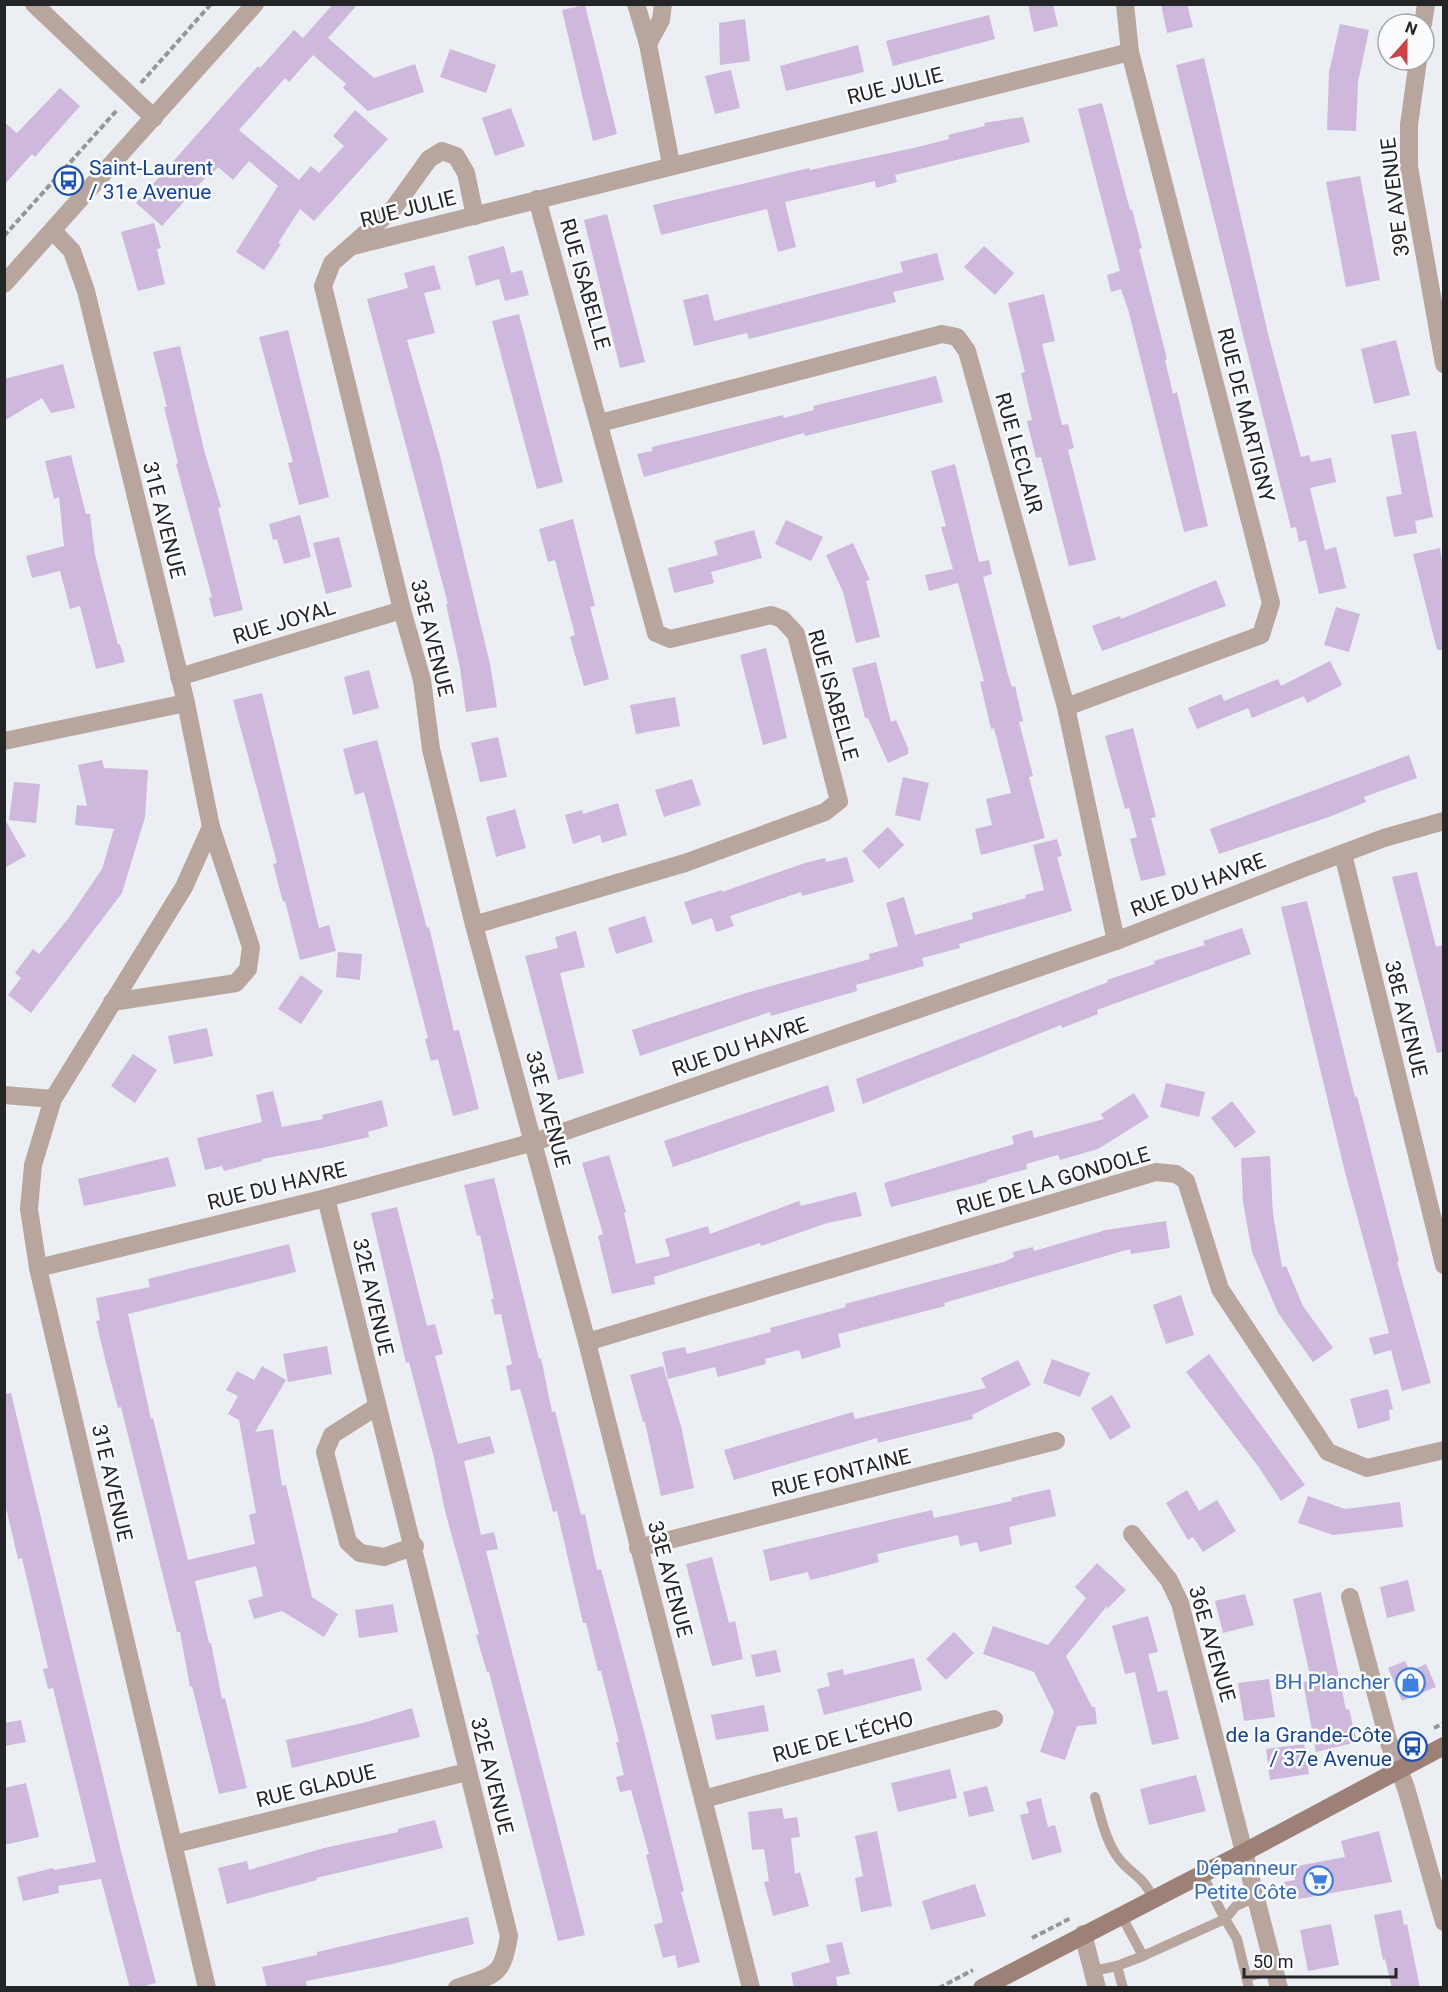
<svg xmlns="http://www.w3.org/2000/svg" width="1448" height="1992" viewBox="0 0 1448 1992" font-family="Roboto,sans-serif">
<style>
.building{fill:#ceb8dc}
.lines{fill:none;stroke-linecap:round;stroke-linejoin:round}
.path{stroke:#94979a;stroke-width:4;stroke-dasharray:6 3;stroke-linecap:butt}
.lane{stroke:#b8a59d;stroke-width:10}
.street{stroke:#b8a59d;stroke-width:18}
.secondary{stroke:#9d8176;stroke-width:18}
.labels{text-anchor:middle;dominant-baseline:central;stroke-width:5;stroke-linejoin:round;paint-order:stroke}
.street-label{font-size:21px;fill:#232526;stroke:#fbfcfe}
.transit-label{font-size:21px;fill:#164399;stroke:#fbfcfe;text-anchor:start}
.shop-label{font-size:21px;fill:#366cbe;stroke:#fbfcfe;text-anchor:end}
</style>
<rect width="100%" height="100%" fill="#ebeff4"/>
<g class="building">
<path d="M333 4H358L328 38 374 78 415 64 424 92 368 111 343 88 346 84 313 55 289 82 285 78 239 130 299 180 311 166 319 173 344 146 333 136 355 110 388 139 314 221 300 209 278 243 281 244 264 270 236 252 278 186 249 161 233 180 218 167 209 178 207 176 162 226 136 203 258 66 260 68 294 30 303 38Z"/>
<path d="M1028 4H1053L1058 26 1034 32Z"/>
<path d="M1161 4H1187L1193 27 1167 33Z"/>
<path d="M585 5 617 134 593 141 562 10Z"/>
<path d="M989 15 995 39 893 66 886 41Z"/>
<path d="M745 19 750 61 720 65 719 23Z"/>
<path d="M1340 24 1369 30 1358 82 1356 131 1327 130 1329 72Z"/>
<path d="M858 45 864 72 786 91 780 66Z"/>
<path d="M450 49 496 65 486 93 440 77Z"/>
<path d="M1204 58 1269 338 1301 457 1309 455 1311 462 1331 458 1336 482 1310 488 1325 550 1336 547 1346 588 1319 594 1306 540 1299 542 1296 527 1291 528 1176 65Z"/>
<path d="M731 70 740 108 715 114 705 76Z"/>
<path d="M60 88 80 106 35 157 32 154 4 185V122L17 133Z"/>
<path d="M1102 103 1130 210 1132 209 1142 248 1139 249 1167 359 1165 360 1173 394 1177 392 1208 526 1184 532 1128 309 1121 289 1111 292 1107 275 1120 271 1078 109Z"/>
<path d="M511 108 525 146 495 156 482 118Z"/>
<path d="M1023 117 1030 142 895 175 897 182 876 188 875 181 785 202 796 247 778 252 767 209 661 235 653 205 809 168 810 170 918 147 949 139 948 135 985 126 984 123Z"/>
<path d="M1360 176 1380 280 1346 287 1326 182Z"/>
<path d="M607 214 645 362 620 368 584 220Z"/>
<path d="M154 223 161 248 157 249 165 284 138 291 121 232Z"/>
<path d="M504 246 511 273 522 270 529 295 505 301 499 279 476 286 468 256Z"/>
<path d="M984 246 1014 273 995 295 964 267Z"/>
<path d="M937 253 944 280 893 292 896 302 749 339 747 333 694 346 683 300 708 294 714 321 903 272 900 262Z"/>
<path d="M434 265 441 289 424 293 435 333 407 340 440 456 490 664 497 707 466 712 460 668 446 604H448L367 299 408 288 404 273Z"/>
<path d="M1044 294 1055 341 1042 344 1062 425 1068 424 1074 448 1068 450 1096 560 1069 566 1041 457 1036 458 1027 421 1032 420 1021 373 1025 372 1008 303Z"/>
<path d="M519 314 563 482 537 489 492 321Z"/>
<path d="M288 330 329 497 299 505 288 463 293 462 259 337Z"/>
<path d="M1396 340 1410 395 1374 404 1361 349Z"/>
<path d="M180 346 204 450 221 507 218 508 243 610 214 617 209 598 212 597 176 464 178 463 164 407H167L153 352Z"/>
<path d="M63 364 75 408 51 413 42 398 4 421V379Z"/>
<path d="M936 376 943 402 805 436 804 433 644 477 637 454 652 451V447L783 415 784 418 814 410 813 406Z"/>
<path d="M1416 431 1433 517 1415 521 1417 533 1394 537 1386 497 1402 494 1391 435Z"/>
<path d="M71 455 86 514H90L95 555 118 645 120 644 125 662 96 669 80 606 70 609 60 571 32 578 26 556 64 546 59 497 54 499 45 461Z"/>
<path d="M955 464 979 562 989 560 992 574 983 577 1008 675 1012 687 1015 686 1023 721 1019 722 1033 776 1029 777 1045 838 981 855 975 829 992 825 986 799 1011 793 994 728 991 729 980 682 984 681 958 583 929 591 925 575 953 569 941 527 946 526 931 471Z"/>
<path d="M300 515 311 557 284 564 277 539 273 540 269 524Z"/>
<path d="M573 519 595 606 590 607 609 679 584 686 570 637 575 635 555 560 548 562 539 529Z"/>
<path d="M786 520 823 537 811 561 775 544Z"/>
<path d="M754 530 762 558 711 572 714 583 674 593 668 568 718 555 714 541Z"/>
<path d="M339 537 352 587 326 594 313 543Z"/>
<path d="M853 543 870 580 866 581 880 637 856 643 843 592 826 555Z"/>
<path d="M1440 548 1443 566V650H1437L1413 554Z"/>
<path d="M1216 580 1226 606 1102 651 1092 626 1120 616 1121 619Z"/>
<path d="M1336 607 1360 614 1349 652 1324 645Z"/>
<path d="M766 648 787 738 763 745 740 655Z"/>
<path d="M1330 661 1342 685 1307 703 1304 696 1252 718 1248 708 1197 729 1188 708 1221 694 1224 701 1278 679 1281 686Z"/>
<path d="M876 662 891 722 896 720 908 748V754L888 763 868 718H865L852 668Z"/>
<path d="M369 670 379 708 353 715 344 677Z"/>
<path d="M262 693 319 928 329 925 336 951 300 960 285 901 283 902 273 864 277 863 233 700Z"/>
<path d="M675 697 680 726 636 734 630 705Z"/>
<path d="M1133 728 1156 817 1151 818 1166 875 1141 881 1130 839 1137 837 1129 808 1125 809 1105 736Z"/>
<path d="M498 737 507 777 480 782 471 743Z"/>
<path d="M377 740 427 928 429 927 454 1031 459 1030 479 1109 453 1116 438 1059 431 1061 425 1039 428 1038 364 792 355 795 343 749Z"/>
<path d="M1409 755 1417 778 1364 797 1366 802 1329 817 1219 854 1210 829Z"/>
<path d="M102 760 104 768 148 770 145 817 122 893 31 1013 8 995 21 978 15 973 33 949 39 954 68 919 102 869 114 829 75 825 77 805 87 806 78 765Z"/>
<path d="M903 777 929 783 920 821 895 815Z"/>
<path d="M692 779 701 805 664 817 655 790Z"/>
<path d="M14 782 40 784 36 823 9 820Z"/>
<path d="M618 803 627 835 602 843 600 835 573 844 565 815 582 810 583 814Z"/>
<path d="M515 809 526 848 496 857 486 817Z"/>
<path d="M4 818 26 856 4 868Z"/>
<path d="M888 827 904 845 879 869 862 851Z"/>
<path d="M1057 839 1062 856 1057 857 1072 911 959 944 960 948 922 958 924 966 856 985 857 991 771 1016 770 1012 640 1056 632 1030 746 993 870 959 869 954 898 946 886 903 904 897 915 935 973 919 972 913 1026 898 1025 895 1044 890 1033 845Z"/>
<path d="M847 857 854 882 802 896 801 892 730 916 734 926 716 932 712 918 692 925 684 902 722 890V892L805 863 825 858 826 862Z"/>
<path d="M1417 872 1436 947 1443 945V1052L1437 1053 1392 877Z"/>
<path d="M1307 901 1355 1097 1357 1096 1399 1261 1397 1262 1431 1383 1402 1391 1391 1350 1374 1355 1369 1338 1389 1333 1345 1172 1281 907Z"/>
<path d="M645 916 653 942 616 954 608 928Z"/>
<path d="M1242 928 1251 954 1097 1010 1098 1014 1062 1028 1061 1025 863 1104 856 1079 1108 982 1107 980 1155 964 1154 961 1205 945 1203 941Z"/>
<path d="M576 931 585 967 560 973 584 1073 558 1080 525 956 558 948 555 937Z"/>
<path d="M338 952 362 954 360 980 336 977Z"/>
<path d="M301 975 323 991 301 1024 278 1009Z"/>
<path d="M207 1028 213 1056 174 1064 168 1036Z"/>
<path d="M133 1054 157 1070 135 1103 111 1086Z"/>
<path d="M1166 1083 1205 1092 1199 1117 1160 1107Z"/>
<path d="M828 1085 835 1111 673 1167 664 1141Z"/>
<path d="M273 1091 282 1127 323 1119 322 1115 382 1100 388 1126 368 1132 369 1137 326 1147 262 1159V1161L224 1171 222 1166 205 1170 197 1138 262 1122 256 1095Z"/>
<path d="M1134 1093 1149 1117 1098 1149 1060 1160 1058 1155 1026 1164 1027 1169 987 1180V1182L891 1207 884 1183 1014 1144 1012 1136 1032 1130 1034 1138 1104 1119 1101 1114Z"/>
<path d="M1232 1101 1256 1132 1235 1148 1211 1118Z"/>
<path d="M609 1155 626 1212 624 1213 636 1264 670 1256 665 1239 708 1226 710 1234 799 1201 801 1206 856 1192 862 1216 827 1223 761 1246 760 1243 654 1277 655 1284 612 1294 598 1236 603 1234 582 1163Z"/>
<path d="M1270 1156 1273 1214 1282 1267 1286 1266 1303 1306 1333 1348 1313 1362 1278 1313 1252 1252 1243 1202 1241 1158Z"/>
<path d="M168 1157 176 1186 84 1206 78 1179Z"/>
<path d="M494 1178 539 1359 541 1358 552 1412 555 1411 581 1515 585 1514 597 1570 601 1569 645 1735 684 1891 681 1892 700 1962 678 1968 675 1955 663 1958 654 1925 663 1922 646 1855 649 1854 631 1790 620 1792 616 1777 624 1775 616 1742H619L601 1671H598L586 1623H583L557 1511 553 1512 524 1402 520 1389 511 1391 506 1366 512 1364 501 1314 495 1315 491 1299H494L480 1235 477 1236 464 1185Z"/>
<path d="M397 1207 427 1326 435 1324 443 1354 435 1356 458 1444 490 1436 495 1453 464 1461 481 1535 494 1532 498 1549 486 1551 585 1935 558 1941 489 1672H487L476 1635 479 1634 445 1511 434 1458 409 1362 406 1363 371 1213Z"/>
<path d="M1166 1221 1170 1248 1131 1254 1130 1249 944 1303 945 1306 838 1334 841 1347 802 1359 799 1350 765 1359 766 1364 718 1377 715 1367 668 1379 662 1352 685 1347 687 1354 771 1332 770 1328 846 1307 845 1304 1004 1262 1014 1257 1013 1252 1033 1247 1034 1251 1106 1230Z"/>
<path d="M289 1244 296 1272 128 1314 151 1419 153 1418 188 1560 255 1544 249 1515 256 1513 239 1420 228 1414 238 1396 226 1390 237 1371 254 1380 262 1366 286 1380 255 1432 273 1429 282 1486 286 1485 312 1597 338 1614 324 1637 282 1611 254 1619 248 1600 263 1596 256 1566 195 1581 209 1643H211L222 1699 225 1698 247 1788 219 1794 192 1686 190 1687 180 1632H177L121 1407 118 1408 105 1359 96 1321 100 1320 96 1298 150 1287 148 1279Z"/>
<path d="M1181 1295 1194 1335 1166 1344 1153 1305Z"/>
<path d="M327 1346 332 1374 288 1382 283 1354Z"/>
<path d="M1209 1354 1305 1485 1281 1501 1258 1466 1186 1372Z"/>
<path d="M1052 1359 1090 1373 1080 1397 1043 1383Z"/>
<path d="M1018 1360 1031 1385 972 1415 973 1419 878 1443 877 1438 734 1480 724 1450 853 1412 855 1419 986 1388 981 1378Z"/>
<path d="M663 1366 681 1426 694 1488 661 1496 645 1422H643L630 1375Z"/>
<path d="M1388 1389 1393 1409 1389 1410 1390 1420 1358 1429 1350 1399Z"/>
<path d="M11 1393 122 1855 156 1983 137 1988H130L101 1879 58 1886 59 1893 23 1901 17 1877 53 1868 54 1870 96 1862 53 1688 48 1689 43 1669 48 1668 30 1592 22 1558 18 1559 4 1499V1394Z"/>
<path d="M1112 1395 1131 1427 1110 1440 1091 1408Z"/>
<path d="M1050 1489 1056 1516 1009 1527 1012 1544 980 1552 977 1542 960 1546 958 1535 877 1554 879 1562 827 1576 810 1580 808 1572 770 1581 763 1550 932 1510 934 1518 1012 1501 1011 1498Z"/>
<path d="M1187 1490 1199 1511 1217 1500 1236 1531 1203 1552 1193 1537 1188 1540 1166 1503Z"/>
<path d="M1308 1496 1345 1509 1400 1502 1403 1527 1333 1535 1298 1523Z"/>
<path d="M712 1557 729 1623 735 1621 743 1659 712 1666 686 1564Z"/>
<path d="M1097 1563 1126 1590 1107 1609V1606L1066 1656 1092 1707H1095L1097 1724 1077 1726 1065 1760 1040 1752 1054 1712 1034 1672 983 1654 993 1626 1048 1645 1086 1598 1075 1587Z"/>
<path d="M1408 1580 1415 1611 1387 1618 1380 1587Z"/>
<path d="M1321 1592 1346 1710 1349 1709 1357 1742 1316 1752 1303 1682 1311 1680 1293 1599Z"/>
<path d="M1245 1594 1254 1625 1223 1633 1215 1601Z"/>
<path d="M393 1604 398 1632 359 1638 355 1610Z"/>
<path d="M1148 1616 1158 1652 1148 1654 1158 1692 1167 1690 1179 1739 1152 1745 1135 1672 1125 1674 1112 1626Z"/>
<path d="M954 1632 974 1653 946 1680 926 1659Z"/>
<path d="M776 1650 781 1672 756 1677 751 1655Z"/>
<path d="M914 1658 922 1690 824 1715 817 1689 830 1686 827 1673 843 1669 844 1675Z"/>
<path d="M1405 1661 1410 1671 1426 1664 1436 1687 1402 1701 1388 1668Z"/>
<path d="M1269 1679 1275 1717 1244 1721 1238 1683Z"/>
<path d="M764 1705 769 1731 716 1740 711 1715Z"/>
<path d="M412 1708 420 1737 292 1768 286 1740 363 1723Z"/>
<path d="M21 1720 26 1742 4 1746V1723Z"/>
<path d="M1304 1744 1309 1774 1270 1780 1266 1749Z"/>
<path d="M950 1769 957 1798 898 1812 891 1783Z"/>
<path d="M1196 1775 1206 1811 1149 1825 1140 1789Z"/>
<path d="M26 1783 39 1837 4 1845V1788Z"/>
<path d="M987 1786 994 1811 969 1817 963 1792Z"/>
<path d="M1041 1798 1048 1827 1055 1825 1062 1852 1032 1860 1020 1815 1029 1813 1026 1802Z"/>
<path d="M782 1808 784 1819 797 1817 800 1837 791 1838 795 1874 800 1872 809 1906 773 1916 764 1882 769 1881 764 1849 752 1850 748 1812Z"/>
<path d="M435 1820 443 1848 316 1878 317 1880 227 1904 218 1868 247 1861 249 1870 324 1848 398 1832V1829Z"/>
<path d="M877 1831 892 1906 861 1912 855 1878 863 1876 855 1836Z"/>
<path d="M1379 1831 1392 1882 1288 1901 1284 1882 1295 1880 1292 1867 1345 1857 1341 1841Z"/>
<path d="M975 1884 986 1916 931 1930 922 1901Z"/>
<path d="M1401 1910 1404 1925 1407 1924 1420 1988H1392L1385 1959 1383 1960 1374 1915Z"/>
<path d="M468 1917 474 1944 388 1965 306 1981 307 1988H267L262 1967 317 1955V1952Z"/>
<path d="M1331 1924 1339 1965 1308 1971 1300 1930Z"/>
<path d="M842 1942 850 1974 836 1977 838 1988H794L791 1973 830 1962 826 1945Z"/>
</g>
<g class="lines">
<g class="path">
<path d="M141 83 211 4"/>
<path d="M4 236 118 109"/>
<path d="M1434 1728 1444 1723"/>
<path d="M1032 1938 1071 1918"/>
<path d="M939 1988 973 1970"/>
</g>
<g class="lane">
<path d="M1095 1797C1101 1818 1106 1842 1119 1859 1133 1876 1142 1875 1153 1898"/>
<path d="M1121 1915 1143 1956 1225 1919 1202 1874"/>
<path d="M1093 1971 1117 1966"/>
<path d="M1246 1977 1274 1970"/>
<path d="M1123 1988 1117 1966 1143 1956"/>
<path d="M1249 1988 1237 1939 1225 1919 1236 1906 1256 1897"/>
</g>
<g class="street">
<path d="M34 4 154 118"/>
<path d="M636 4 648 44 671 164"/>
<path d="M1423 24 1426 4"/>
<path d="M648 44 661 20 663 4"/>
<path d="M1418 60 1409 125V167L1444 364"/>
<path d="M475 216 466 173 456 156 442 151 429 159 393 209 332 263 323 286 402 610 422 680 431 749 474 925 587 1342 751 1988"/>
<path d="M54 232 72 251 86 291 186 703 211 827 184 887 53 1099 33 1165 29 1209 38 1268 207 1988"/>
<path d="M353 246 1130 52"/>
<path d="M4 284 255 4"/>
<path d="M600 423 942 334 957 337 967 351 1066 707 1116 941"/>
<path d="M179 677 402 610"/>
<path d="M1066 707 1261 635 1271 603 1130 52 1125 4"/>
<path d="M4 741 186 703"/>
<path d="M1343 854 1444 1265"/>
<path d="M474 925 685 863 825 812 839 801 796 634 782 619 771 615 670 639 656 633 537 199"/>
<path d="M112 1002 236 983 248 969 251 947 211 827"/>
<path d="M4 1095 53 1099"/>
<path d="M326 1198 509 1936C502 1978 495 1974 457 1988"/>
<path d="M38 1268 326 1198 534 1142 1116 941 1301 869 1384 838 1444 821"/>
<path d="M587 1342 1156 1172 1176 1174 1186 1181 1220 1289 1328 1452 1367 1468 1444 1450"/>
<path d="M376 1407 332 1435 325 1452 348 1542 360 1553 384 1557 415 1546"/>
<path d="M1132 1534 1169 1580 1180 1603 1279 1988"/>
<path d="M638 1548 1056 1441"/>
<path d="M1350 1597 1389 1743 1406 1788 1444 1922"/>
<path d="M704 1799 994 1719"/>
<path d="M175 1844 467 1772"/>
<path d="M1083 1934 1097 1988"/>
</g>
<path class="secondary" d="M982 1988 1243 1853 1444 1746"/>
</g>
<defs>
<symbol id="bus-ring" viewBox="-11 -11 22 22"><circle r="9.5" fill="#fbfcfe" stroke="#1a4fb4" stroke-width="1.5"/><path d="M-5-6H5V4H4V6H2V4H-2V6H-4V4H-5ZM-3.5-4V0h7V-4ZM-3.5 1.2v1.5H-2V1.2ZM2 1.2v1.5H3.5V1.2Z" fill="#1a4fb4"/></symbol>
<symbol id="shop-ring" viewBox="-11 -11 22 22"><circle r="9.5" fill="#fbfcfe" stroke="#3f7fe0" stroke-width="1.5"/><path d="M-5-2.5h2.3a2.7 3.5 0 0 1 5.4 0H5L5.5 6h-11ZM-1.5-2.5h3a1.5 2.3 0 0 0-3 0Z" fill="#3f7fe0"/></symbol>
<symbol id="supermarket-ring" viewBox="-11 -11 22 22"><circle r="9.5" fill="#fbfcfe" stroke="#3f7fe0" stroke-width="1.5"/><path d="M-6-5.5h2.5l.6 2H6L4.5 2H-2.5L-4.4-4H-6ZM-1.5 3.2a1.3 1.3 0 1 0 .1 0ZM3 3.2a1.3 1.3 0 1 0 .1 0Z" fill="#3f7fe0"/></symbol>
</defs>
<g fill-rule="evenodd">
<use href="#bus-ring" x="52" y="164" width="33" height="33"/>
<use href="#shop-ring" x="1394" y="1666" width="33" height="33"/>
<use href="#bus-ring" x="1396" y="1730" width="33" height="33"/>
<use href="#supermarket-ring" x="1302" y="1864" width="33" height="33"/>
</g>
<g class="labels">
<g class="street-label">
<text transform="translate(895 86) rotate(-14)">RUE JULIE</text>
<text transform="translate(1395 197) rotate(-97)">39E AVENUE</text>
<text transform="translate(408 209) rotate(-14)">RUE JULIE</text>
<text transform="translate(585 284) rotate(74)">RUE ISABELLE</text>
<text transform="translate(1246 415) rotate(76)">RUE DE MARTIGNY</text>
<text transform="translate(1019 453) rotate(74)">RUE LECLAIR</text>
<text transform="translate(164 520) rotate(76)">31E AVENUE</text>
<text transform="translate(284 622) rotate(-17)">RUE JOYAL</text>
<text transform="translate(432 638) rotate(76)">33E AVENUE</text>
<text transform="translate(833 695) rotate(74)">RUE ISABELLE</text>
<text transform="translate(1198 885) rotate(-21)">RUE DU HAVRE</text>
<text transform="translate(1406 1019) rotate(76)">38E AVENUE</text>
<text transform="translate(740 1047) rotate(-19)">RUE DU HAVRE</text>
<text transform="translate(548 1109) rotate(75)">33E AVENUE</text>
<text transform="translate(1053 1181) rotate(-16)">RUE DE LA GONDOLE</text>
<text transform="translate(277 1186) rotate(-14)">RUE DU HAVRE</text>
<text transform="translate(373 1297) rotate(77)">32E AVENUE</text>
<text transform="translate(841 1473) rotate(-14)">RUE FONTAINE</text>
<text transform="translate(112 1483) rotate(77)">31E AVENUE</text>
<text transform="translate(670 1579) rotate(75)">33E AVENUE</text>
<text transform="translate(1212 1644) rotate(74)">36E AVENUE</text>
<text transform="translate(843 1737) rotate(-15)">RUE DE L'ÉCHO</text>
<text transform="translate(492 1776) rotate(76)">32E AVENUE</text>
<text transform="translate(316 1786) rotate(-14)">RUE GLADUE</text>
</g>
<g class="transit-label">
<text x="89" y="168">Saint-Laurent<tspan x="89" dy="24">/ 31e Avenue</tspan></text>
<text x="1392" y="1735" text-anchor="end">de la Grande-Côte<tspan x="1392" dy="24">/ 37e Avenue</tspan></text>
</g>
<g class="shop-label">
<text x="1390" y="1682">BH Plancher</text>
<text x="1297" y="1868">Dépanneur<tspan x="1297" dy="24">Petite Côte</tspan></text>
</g>
</g>
<rect width="1448" height="1992" fill="none" stroke="#232526" stroke-width="12"/>
<g transform="translate(1406 42) rotate(21)"><circle r="28" fill="#fbfcfe" stroke="#a5a6a8" stroke-width="1.5"/>
<path d="M0-4.5L10 22L0 15L-10 22Z" fill="#d04141"/>
<text y="-9" font-size="16" font-weight="bold" text-anchor="middle" fill="#232526">N</text>
</g>
<path d="M1244 1968v9h152v-9" fill="none" stroke="#232526" stroke-width="3"/>
<text x="1253" y="1968" font-size="18" fill="#232526" stroke="#fbfcfe" stroke-width="4.5" paint-order="stroke">50 m</text>
</svg>
